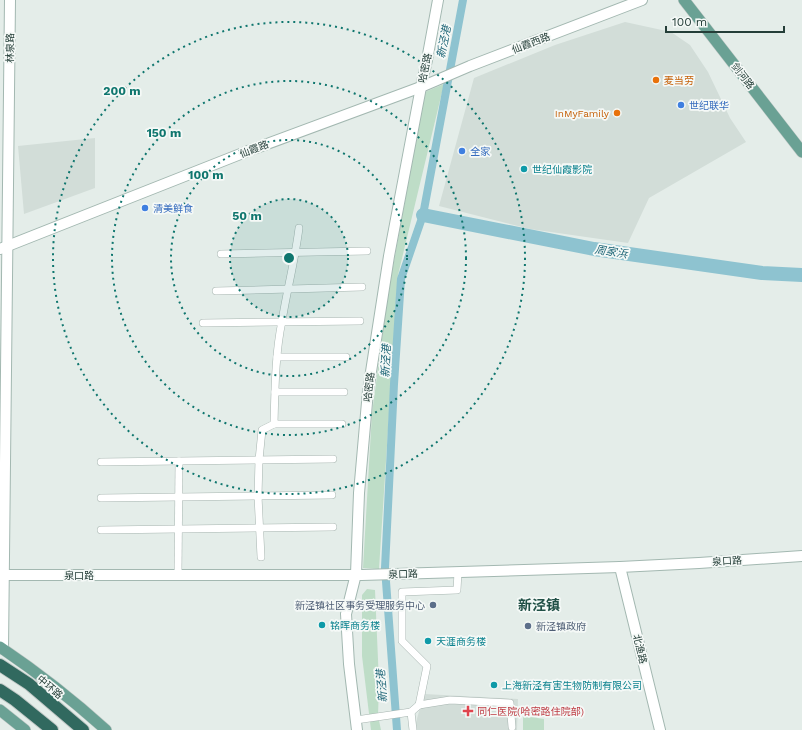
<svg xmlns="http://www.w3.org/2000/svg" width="802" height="730" viewBox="0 0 802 730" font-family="'Work Sans','Noto Sans SC',sans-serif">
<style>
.built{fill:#d2ddd8}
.green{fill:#beddc7}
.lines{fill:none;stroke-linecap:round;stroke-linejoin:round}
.canal{stroke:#8ec3d0;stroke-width:8}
.river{stroke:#8ec3d0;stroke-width:14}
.street-casing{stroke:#a7b5b0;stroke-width:8}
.secondary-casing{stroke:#a3b8b1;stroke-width:12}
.primary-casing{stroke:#c2c9c7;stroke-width:12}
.highway-casing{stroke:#c2c9c7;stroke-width:14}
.street{stroke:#fff;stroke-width:7}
.secondary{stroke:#fff;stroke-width:10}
.primary{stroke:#6aa194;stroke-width:11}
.highway{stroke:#31695f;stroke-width:12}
.ring{fill:none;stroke:#0f766e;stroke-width:2;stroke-dasharray:2 4}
.food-dot{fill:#e8710a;stroke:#f5f9f7;stroke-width:1.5}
.shop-dot{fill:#3f7fe0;stroke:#f5f9f7;stroke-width:1.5}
.culture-dot{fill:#0f9aa8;stroke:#f5f9f7;stroke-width:1.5}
.service-dot{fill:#5c6f8a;stroke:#f5f9f7;stroke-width:1.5}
.health-dot{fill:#e0444e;stroke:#f5f9f7;stroke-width:1.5}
.labels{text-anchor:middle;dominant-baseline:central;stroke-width:3.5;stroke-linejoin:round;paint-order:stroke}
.street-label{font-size:10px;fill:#243e38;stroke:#f5f9f7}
.food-label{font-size:10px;fill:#c56008;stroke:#f5f9f7;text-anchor:start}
.shop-label{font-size:10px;fill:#366cbe;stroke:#f5f9f7;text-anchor:start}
.culture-label{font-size:10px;fill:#0d838f;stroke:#f5f9f7;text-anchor:start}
.service-label{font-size:10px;fill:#4e5e75;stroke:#f5f9f7;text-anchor:end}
.health-label{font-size:10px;fill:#be3a42;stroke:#f5f9f7;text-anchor:start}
.water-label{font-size:11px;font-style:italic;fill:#206778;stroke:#f5f9f7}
.district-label{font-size:14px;font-weight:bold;fill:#205046;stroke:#f5f9f7}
.centre{fill:#0f766e;stroke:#f5f9f7;stroke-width:2}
.ring-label{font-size:12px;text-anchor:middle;font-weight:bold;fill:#0f766e;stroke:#f5f9f7;stroke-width:3.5;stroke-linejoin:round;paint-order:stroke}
</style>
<rect width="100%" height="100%" fill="#e4ede9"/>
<g class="built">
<path d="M625 22 671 32 690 45 708 72 730 118 746 142 649 198 628 243 530 229 439 206 474 78 555 45Z"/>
<path d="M95 138V188L24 214 18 146Z"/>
<path d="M424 694 518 699 517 730H417L416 722Z"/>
</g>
<g class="green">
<path d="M444 84 398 275 379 569 363 568 372 413 388 294 425 92Z"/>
<path d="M367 589 375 590 379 683 378 716 381 730H371L362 656V595Z"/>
<path d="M523 716 544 719V730H523Z"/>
</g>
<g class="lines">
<path class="canal" d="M397 730 385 568 394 384 401 279 423 215 463 0"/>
<path class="river" d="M423 215 594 249 762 273 802 275"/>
<defs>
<g id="street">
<path d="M221 254 367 251"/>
<path d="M216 291 362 287"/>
<path d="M203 323 360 321"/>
<path d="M277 357H346"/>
<path d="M275 392H344"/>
<path d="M274 424H342"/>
<path d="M101 462 333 459"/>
<path d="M101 498 332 495"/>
<path d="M101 530 333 527"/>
<path d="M261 557 258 496 259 460 262 430 274 424C275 390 275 355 282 321 287 290 295 260 299 228"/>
<path d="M178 575 179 461"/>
<path d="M419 705 427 666 402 641V592L457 590 458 572"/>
<path d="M411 712 413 730"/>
<path d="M356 720 411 712 419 705 450 700 510 703 512 727"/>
</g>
<g id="secondary">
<path d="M0 249 248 151 421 87 470 66 642 0"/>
<path d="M620 567 660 730"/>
<path d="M3 575H362L620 567 699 563 802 556"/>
<path d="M3 649 10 0"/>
<path d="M357 730 349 664 346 614 356 574 359 493 368 391 389 256 421 87 427 60 438 0"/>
</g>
<g id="primary">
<path d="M684 0 802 152"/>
<path d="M0 647C37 672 73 700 106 730"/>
<path d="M0 710 25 730"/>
</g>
<g id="highway">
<path d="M0 665 29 684 83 730"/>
<path d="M0 690 15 700 52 730"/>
</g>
</defs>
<use href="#street" class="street-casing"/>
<use href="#secondary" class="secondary-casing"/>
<use href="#primary" class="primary-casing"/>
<use href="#highway" class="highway-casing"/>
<use href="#street" class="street"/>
<use href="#secondary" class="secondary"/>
<use href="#primary" class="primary"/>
<use href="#highway" class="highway"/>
</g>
<circle cx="289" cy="258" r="59" fill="#0f766e" fill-opacity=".12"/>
<g class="ring">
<circle cx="289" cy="258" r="59"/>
<circle cx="289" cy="258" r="118"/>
<circle cx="289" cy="258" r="177"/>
<circle cx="289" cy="258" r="236"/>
</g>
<g class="food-dot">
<circle cx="656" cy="80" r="4"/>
<circle cx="617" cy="113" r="4"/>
</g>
<g class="shop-dot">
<circle cx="681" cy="105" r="4"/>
<circle cx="462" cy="151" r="4"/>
<circle cx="145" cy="208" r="4"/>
</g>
<g class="culture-dot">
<circle cx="524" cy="169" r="4"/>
<circle cx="322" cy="625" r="4"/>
<circle cx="428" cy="641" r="4"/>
<circle cx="494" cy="685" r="4"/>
</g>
<g class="service-dot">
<circle cx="433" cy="605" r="4"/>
<circle cx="528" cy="626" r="4"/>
</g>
<path class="health-dot" d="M466 705h4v4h4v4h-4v4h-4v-4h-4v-4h4z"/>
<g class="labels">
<g class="street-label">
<text transform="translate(531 43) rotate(-21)">仙霞西路</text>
<text transform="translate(10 48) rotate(-89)">林泉路</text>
<text transform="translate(425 68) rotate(-78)">哈密路</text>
<text transform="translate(743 76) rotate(52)">剑河路</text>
<text transform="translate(254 149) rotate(-21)">仙霞路</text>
<text transform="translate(369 387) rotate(-83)">哈密路</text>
<text transform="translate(727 561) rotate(-4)">泉口路</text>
<text transform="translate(403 574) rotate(-2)">泉口路</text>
<text x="79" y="575">泉口路</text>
<text transform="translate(640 649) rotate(76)">北渔路</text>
<text transform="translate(50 687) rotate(40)">中环路</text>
</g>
<g class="food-label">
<text x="664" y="80">麦当劳</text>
<text x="609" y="113" text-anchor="end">InMyFamily</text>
</g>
<g class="shop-label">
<text x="689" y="105">世纪联华</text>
<text x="470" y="151">全家</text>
<text x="153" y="208">清美鲜食</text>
</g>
<g class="culture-label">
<text x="532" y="169">世纪仙霞影院</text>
<text x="330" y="625">铭晖商务楼</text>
<text x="436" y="641">天涯商务楼</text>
<text x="502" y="685">上海新泾有害生物防制有限公司</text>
</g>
<g class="service-label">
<text x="425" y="605">新泾镇社区事务受理服务中心</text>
<text x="536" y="626" text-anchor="start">新泾镇政府</text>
</g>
<g class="health-label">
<text x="477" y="711">同仁医院(哈密路住院部)</text>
</g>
<g class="water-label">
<text transform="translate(444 42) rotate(-79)">新泾港</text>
<text transform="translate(611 252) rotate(9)">周家浜</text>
<text transform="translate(386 361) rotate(-87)">新泾港</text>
<text transform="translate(382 686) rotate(-94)">新泾港</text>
</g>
<g class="district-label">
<text x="539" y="605">新泾镇</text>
</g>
</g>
<circle cx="289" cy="258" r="6" class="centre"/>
<g class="ring-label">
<text x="122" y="95">200 m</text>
<text x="164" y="137">150 m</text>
<text x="206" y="179">100 m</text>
<text x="247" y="220">50 m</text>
</g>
<path d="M666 26v6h118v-6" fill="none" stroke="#243e38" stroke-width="2"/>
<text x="672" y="26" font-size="12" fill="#243e38" stroke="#f5f9f7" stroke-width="3" paint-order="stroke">100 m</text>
</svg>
